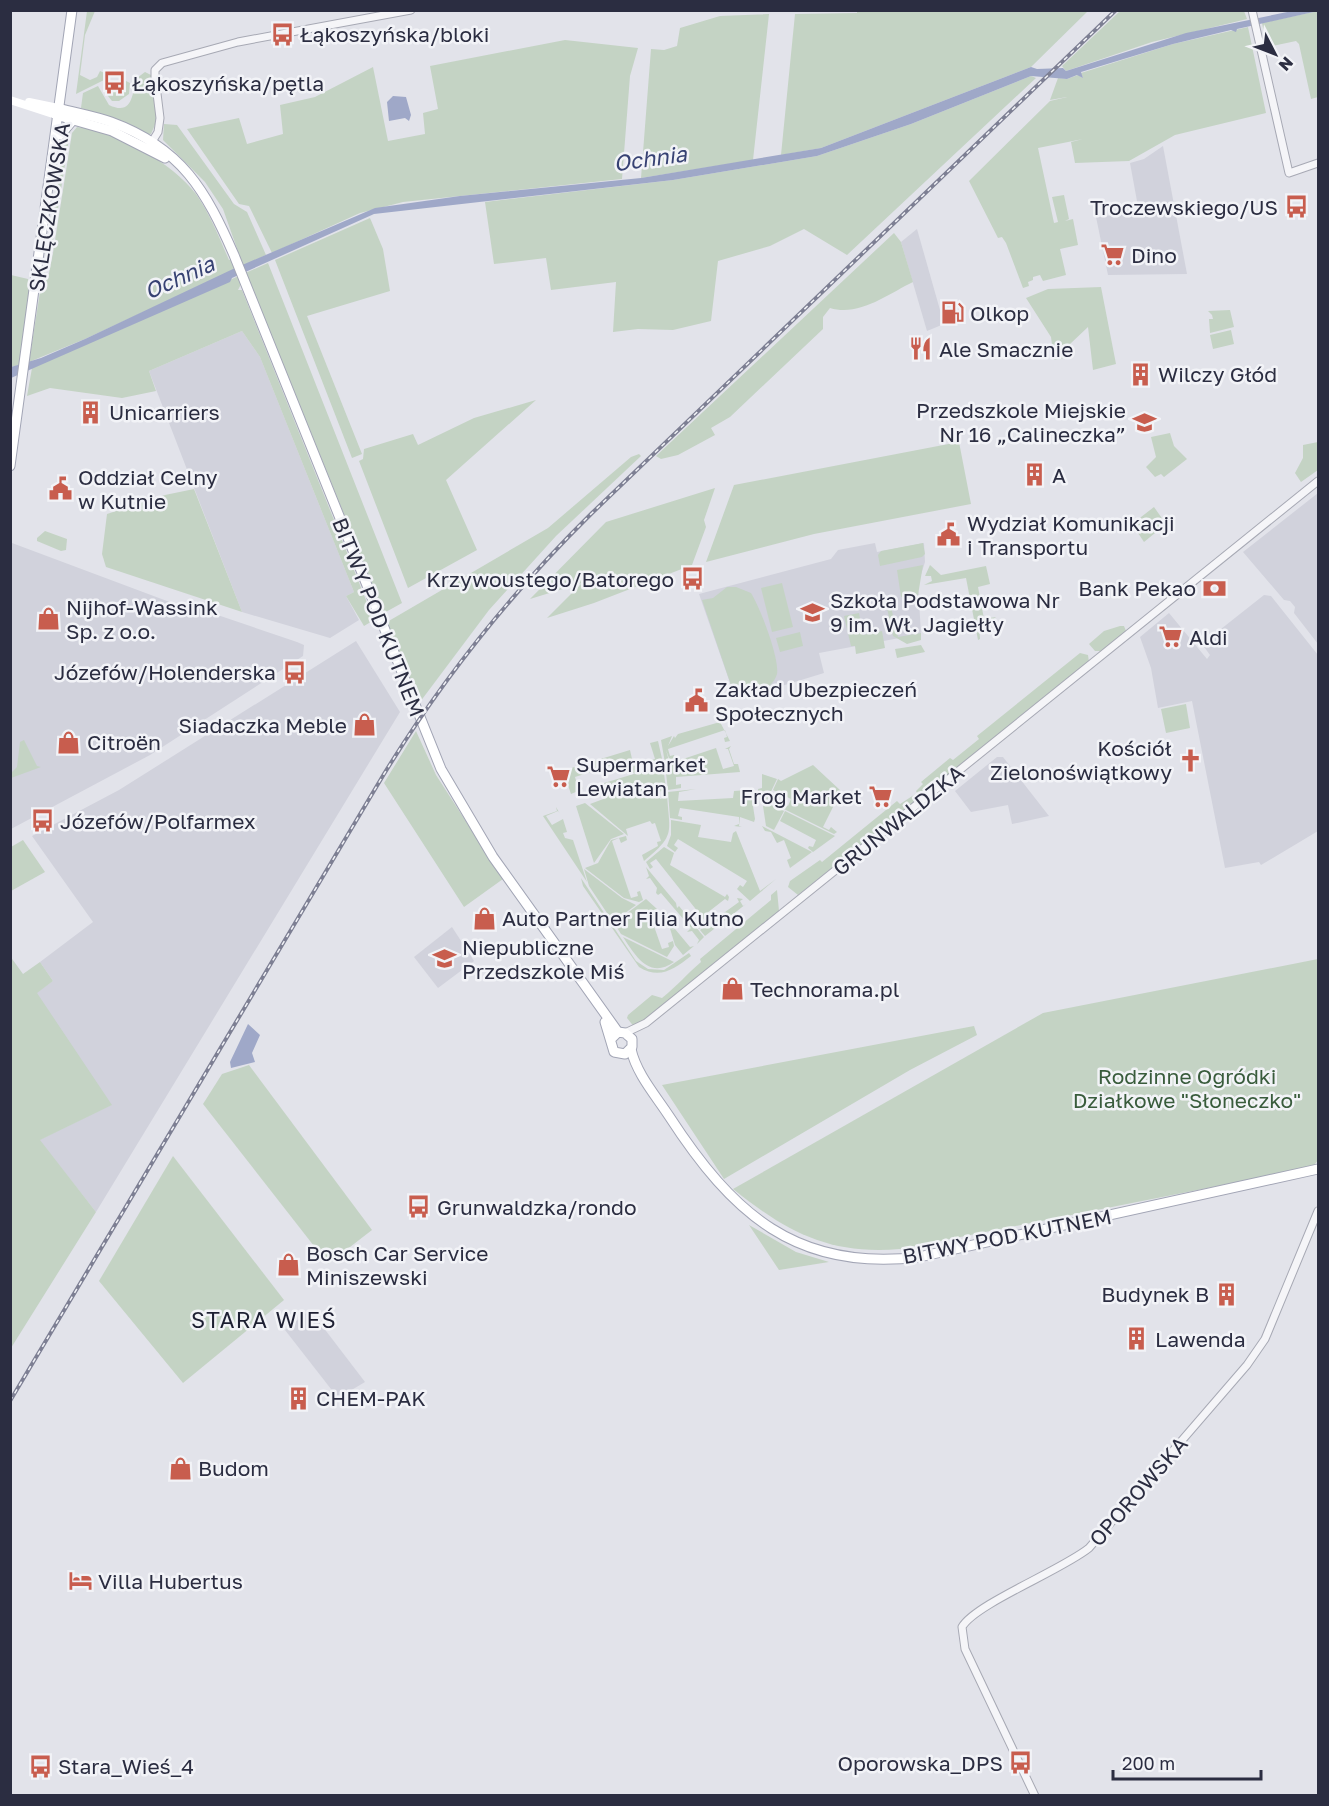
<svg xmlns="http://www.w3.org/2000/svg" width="1329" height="1806" viewBox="0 0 1329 1806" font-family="'Golos Text',sans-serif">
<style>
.built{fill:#d1d2dc}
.green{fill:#c4d3c4}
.water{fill:#9fa8c8}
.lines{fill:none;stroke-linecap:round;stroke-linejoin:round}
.tertiary-casing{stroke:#a7a9b4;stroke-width:9}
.primary-casing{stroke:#a2a5b5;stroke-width:11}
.tertiary{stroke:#f5f5f8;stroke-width:7}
.secondary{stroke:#fff;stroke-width:8}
.primary{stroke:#fff;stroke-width:9}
.rail-casing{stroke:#7d7f93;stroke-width:4}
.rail{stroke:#f2f3f7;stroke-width:1.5;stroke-dasharray:4.5;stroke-linecap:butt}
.labels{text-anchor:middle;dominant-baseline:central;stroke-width:5;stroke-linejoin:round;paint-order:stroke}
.poi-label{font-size:21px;fill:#2b2d41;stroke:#f2f3f7;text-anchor:start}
.street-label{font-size:21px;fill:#2b2d41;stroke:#f2f3f7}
.park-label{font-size:21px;fill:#395c3c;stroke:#f2f3f7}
.water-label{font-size:22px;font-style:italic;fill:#374273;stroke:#f2f3f7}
.neighbourhood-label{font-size:22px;letter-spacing:1.5px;fill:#1d1f32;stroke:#f2f3f7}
</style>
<rect width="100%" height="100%" fill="#e2e3ea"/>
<g class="built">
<path d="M1163 146 1187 274 1108 275 1096 217 1139 212 1130 163 1144 159Z"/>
<path d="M917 229 944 324 927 331 901 242Z"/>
<path d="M242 331 260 357 354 592 346 596 359 620 330 638 242 612 149 371Z"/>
<path d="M1318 493V644L1294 613 1295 607 1290 601 1284 600 1243 552Z"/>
<path d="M12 543 175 604 188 605 297 642 304 645 303 656 150 755 11 829Z"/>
<path d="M875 543 877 552 924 543 925 562 918 584 921 634 819 653 824 673 736 700 699 594 831 559 838 550Z"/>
<path d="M1264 595 1271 596 1318 655V831L1261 865 1259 862 1225 868 1192 701 1158 708 1151 668 1140 637 1169 613 1207 659 1210 655 1202 644Z"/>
<path d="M356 641 400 712 96 1212 39 1140 111 1105 36 993 53 981 40 962 93 922 32 836 119 790Z"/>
<path d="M997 757H1003L1049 816 1012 824 1008 805 971 812 955 791Z"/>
<path d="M452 927 474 961 438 988 414 957Z"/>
<path d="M310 1310 365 1382 338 1398 285 1330Z"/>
</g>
<g class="green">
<path d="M857 10 1088 11 1031 67 821 148 781 155 795 14 857 13Z"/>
<path d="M87 11H95L85 35 80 75 90 80 97 77 100 71 107 74 120 72 76 94Z"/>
<path d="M1120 11H1244L1247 19 1152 42 1066 71 1062 66Z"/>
<path d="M1318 11V97L1311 99 1299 44 1296 41 1267 47 1262 23Z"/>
<path d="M769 14 753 160 641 178 651 49 664 50 677 46 680 28 720 16Z"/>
<path d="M1248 27 1266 113 1175 135 1129 161 1075 163 1071 142 1083 139 1038 148 1054 223 1058 222 1052 197 1064 195 1069 219 1065 221 1073 219 1078 245 1060 249 1066 275 1043 281 1040 275 1033 277V280L1028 282 1029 286 1023 288 1006 243 1002 237 998 238 969 181 1050 101 1067 97 1050 100 1058 78 1067 79 1078 75 1083 78 1081 73 1173 44Z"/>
<path d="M565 40 638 48 630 76 622 179 403 202 360 213 272 253 249 206 239 204 187 129 239 118 247 144 283 134 280 105 315 97 373 67 388 141 425 134 423 113 438 109 430 66Z"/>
<path d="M145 72 151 75 157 120 151 134H143L118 120 81 108 83 93 98 86 109 105C134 117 132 91 137 78Z"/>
<path d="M1031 76 1036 78 847 255 804 229 770 246 718 261 711 321 673 330 638 329 613 332 616 282 551 290 546 258 494 264 485 202 673 180 817 156 911 124Z"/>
<path d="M126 81 130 83 129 94 119 101H112L108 96 109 92Z"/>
<path d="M164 124 177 125 234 204 247 212 266 255 85 339 29 362 40 292 49 273 53 253 72 133 77 127C115 131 173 163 196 194 210 214 219 237 229 260L240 257 223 209 205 182 163 140Z"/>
<path d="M71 126 51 253 41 284 64 139Z"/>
<path d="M370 218 383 249 390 291 307 316 362 454 352 458 275 260Z"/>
<path d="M894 233 901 242 913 282C888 294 859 317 830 308L823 317V329L730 417 711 428 715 435 678 455 661 459 656 456Z"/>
<path d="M268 263 402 603 384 613 250 282 241 284 238 290H242L374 620 364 626 346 596 354 592 260 357 242 331 149 371 156 391 122 398 50 388 27 396 32 368Z"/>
<path d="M11 275 28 279 30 292 20 365 11 367Z"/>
<path d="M1101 287 1116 364 1093 370 1088 327 1070 344 1062 359 1054 360 1051 337 1026 298 1048 289Z"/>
<path d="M1230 310 1234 327 1210 333 1209 319H1213L1212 315 1208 311Z"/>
<path d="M1231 330 1234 344 1213 349 1210 335Z"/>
<path d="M536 400 446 480 477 550 408 588 359 461 363 459 364 449 413 434 418 445 474 418Z"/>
<path d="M1170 433 1174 446 1187 459 1164 477 1161 474 1155 477 1146 467 1156 457 1151 437Z"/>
<path d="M959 442 971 504 814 534 706 562 734 485Z"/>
<path d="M1318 442V470L1301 482 1295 473 1303 458V445Z"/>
<path d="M639 454 641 456 556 536 489 610 420 702 387 622 548 528 631 457Z"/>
<path d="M715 488 704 520 706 527 692 565 594 603 547 618 582 583 530 599 606 522Z"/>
<path d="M194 489 242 612 106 567 102 554 107 514 165 495Z"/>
<path d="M1154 507 1166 524 1144 542 1132 524Z"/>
<path d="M45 531 67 539 66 550 61 551 37 541V538Z"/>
<path d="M923 543 925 554 922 557 880 566 878 555 881 551Z"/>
<path d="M923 565 918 595 901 597 897 570Z"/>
<path d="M930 565 941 575 986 566 990 584 978 587 984 619 996 617 989 623 979 625 980 639 978 640 966 578 924 585 932 581 931 576H925Z"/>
<path d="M782 583 793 627 772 632 761 588Z"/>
<path d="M727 587H736L751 593C760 607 780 659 777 674 775 682 768 687 762 692L742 690 734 694 702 600 713 598Z"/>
<path d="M891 607 898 637 921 633V640L907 644 893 636 887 608Z"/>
<path d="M859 613 863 635 882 631 885 648 856 654 855 646H851L844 616Z"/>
<path d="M1120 626H1124L1126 631 1102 651H1095L1089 644 1104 631Z"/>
<path d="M800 632 803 646 780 652 776 638Z"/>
<path d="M921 645 925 652 897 658 895 649Z"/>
<path d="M1080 653 1088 655 1089 662 798 895 788 887 790 881 820 860 822 862 897 801 900 804 917 793 916 791 923 784 921 782 950 758 953 760 979 739 977 736Z"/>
<path d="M1186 704 1190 728 1166 733 1161 709Z"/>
<path d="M720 722 730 741 725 742 724 738 727 737 725 730 668 749 670 756 674 755 675 759 670 761 666 750 669 761 665 763 661 740 672 736 668 746 674 736 675 738 678 734Z"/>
<path d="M416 731 436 775 503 879 464 907 384 783Z"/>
<path d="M24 740 37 766 41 767 11 778V773L17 767 20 742Z"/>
<path d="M658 741 663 763 633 773 631 767 655 759 650 743Z"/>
<path d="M731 746 729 749 734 764H738L740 772 676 777V785L681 784V788L668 790 665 765 716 748 723 769 734 766 728 749H725Z"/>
<path d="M630 750 632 759 575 777 577 784 581 783 583 789 571 794 563 770 567 771 568 769Z"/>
<path d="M663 765 666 790 658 792 660 799 664 798 663 793H667C669 833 677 834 644 861L642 855 658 846 657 842 661 841 655 823 652 824 650 821 626 829 628 836 590 804 606 798 601 784Z"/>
<path d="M813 765 841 791 823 827 829 830 831 827 837 832 834 834 782 808 784 804 788 806 791 799 773 790 778 779 781 781Z"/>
<path d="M762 774 777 779 767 800 759 796 758 789 762 788Z"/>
<path d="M750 787 755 819 754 822 740 817 739 826 742 827 734 826 739 824V817L680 808 678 816 682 817V820L670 818 668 792 696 789 679 792 678 801 733 798 734 791 749 790Z"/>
<path d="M765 802 784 811 774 830 766 826 763 806Z"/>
<path d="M585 803 624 834 611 839 594 863 576 806Z"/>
<path d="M556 807 560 814 558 811 546 816 552 825 563 819 567 832 563 833 565 838 573 840 587 882 543 816 557 811Z"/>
<path d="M785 811 835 836 813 852 808 848 809 846 813 847 816 840 780 821Z"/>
<path d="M671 820 701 825 698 837 731 842 733 833 736 831 760 891 776 879 750 901 737 889 740 885 743 887 747 881 678 839 674 845 678 848 675 852 667 846 671 835Z"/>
<path d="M762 826 812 852 790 868 787 860 791 858 784 840 777 843 771 832 765 831Z"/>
<path d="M626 836 627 840 621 843 619 838 612 841 631 898 638 896 637 892 640 891 643 900 639 902 624 898 585 868 598 863 611 840Z"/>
<path d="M23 840 45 872 11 891V847Z"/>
<path d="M664 847 674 853 670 865 725 897 727 894 729 897 728 901 725 899 707 913 710 918 699 929 696 925 701 927 706 922 656 859 650 863 653 867 650 869 646 862Z"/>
<path d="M646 867 676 903 677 908 679 906 704 937 697 944 699 940 692 931 687 932 691 928 661 893 658 895 656 893 657 888 650 878 646 879 649 876Z"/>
<path d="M584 869 622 898 636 905 613 922 589 886Z"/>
<path d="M581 878 636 961 648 969 664 970 689 953 691 956C674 969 660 980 639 967L583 886Z"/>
<path d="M777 890 779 911 635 1028 627 1018 628 1015 652 995 662 998C677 986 688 973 701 962L700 959 771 900V895Z"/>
<path d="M737 898 743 899 740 901 743 906 746 904 705 936 700 930 739 902Z"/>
<path d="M646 899 657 909 649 912 662 949 669 947 668 943 673 941 674 946 667 957 621 934 614 923Z"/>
<path d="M666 911 675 928 671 930 675 929 690 947 694 946 683 955 675 945 665 912Z"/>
<path d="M623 937 674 962C649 980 635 955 623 937Z"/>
<path d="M10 956 23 974 40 962 53 981 37 993 112 1105 40 1140 96 1212 11 1348Z"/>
<path d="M1318 959V1160L1313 1167 900 1249C829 1255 787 1232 733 1189L1043 1013Z"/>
<path d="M974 1026 977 1035 910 1070 724 1179 662 1085Z"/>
<path d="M249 1065 372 1230 328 1264 203 1104 222 1074Z"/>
<path d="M173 1156 284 1300 183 1383 99 1281Z"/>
<path d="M749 1225 796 1252 829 1262 779 1270Z"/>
</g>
<g class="water">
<path d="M1292 11H1318L1237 29 1236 32 1231 30 1173 44 1081 72 1083 78 1077 75 1067 79 1031 76 911 124 817 156 673 180 374 214 232 278 230 282 11 378V367L41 358 85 339 233 269 375 208 460 196 641 178 821 148 1031 67 1037 69 1063 68 1066 71 1186 33Z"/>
<path d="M393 96 406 97 411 115 409 121 405 118 389 121 387 102Z"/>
<path d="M248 1024 260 1035 252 1053 255 1062 231 1068 230 1062Z"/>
</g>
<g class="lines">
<defs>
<g id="tertiary">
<path d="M1252 10 1289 173 1318 163"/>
<path d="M150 145 158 132 160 118 155 77V70L162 63 238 42 411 10"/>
<path d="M625 1033 646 1023 1318 481"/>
<path d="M1035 1796 965 1649 962 1627C975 1604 1062 1570 1089 1548L1247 1365 1265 1339 1318 1211"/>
</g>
<g id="primary">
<path d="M58 108C76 113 94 116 111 122 182 148 206 191 234 255L441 769 493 857 618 1032"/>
<path d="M56 115 112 131 165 158"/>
<path d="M60 135 73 120"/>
<path d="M10 466 72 10"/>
<path d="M605 1022 614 1052 625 1054 632 1047V1039L625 1033 618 1032 611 1039"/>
<path d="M631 1049C636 1073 656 1096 669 1116 732 1213 796 1272 919 1257L1318 1169"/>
</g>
</defs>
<use href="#tertiary" class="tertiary-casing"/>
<use href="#primary" class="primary-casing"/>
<use href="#tertiary" class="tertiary"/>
<g class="secondary">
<path d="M10 100 56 115"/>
<path d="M29 102 58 108"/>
</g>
<use href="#primary" class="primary"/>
<defs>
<path id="rail" d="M10 1401 384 774C443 678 511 593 591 514L1116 10"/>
</defs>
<use href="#rail" class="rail-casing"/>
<use href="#rail" class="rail"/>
</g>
<defs>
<symbol id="bus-bare" viewBox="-9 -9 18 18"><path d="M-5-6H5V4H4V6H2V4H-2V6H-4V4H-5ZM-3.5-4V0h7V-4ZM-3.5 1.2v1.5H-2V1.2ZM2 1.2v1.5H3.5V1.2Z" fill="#c85d4e" stroke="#f2f3f7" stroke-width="2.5" paint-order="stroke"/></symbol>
<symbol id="supermarket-bare" viewBox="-9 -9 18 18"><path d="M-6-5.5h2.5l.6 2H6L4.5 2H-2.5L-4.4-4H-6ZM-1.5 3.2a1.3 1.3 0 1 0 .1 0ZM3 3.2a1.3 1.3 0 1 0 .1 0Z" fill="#c85d4e" stroke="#f2f3f7" stroke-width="2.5" paint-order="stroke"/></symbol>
<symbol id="fuel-bare" viewBox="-9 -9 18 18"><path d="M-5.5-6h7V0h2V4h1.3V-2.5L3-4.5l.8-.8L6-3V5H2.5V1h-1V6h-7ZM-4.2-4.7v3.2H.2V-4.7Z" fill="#c85d4e" stroke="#f2f3f7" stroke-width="2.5" paint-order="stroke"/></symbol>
<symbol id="restaurant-bare" viewBox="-9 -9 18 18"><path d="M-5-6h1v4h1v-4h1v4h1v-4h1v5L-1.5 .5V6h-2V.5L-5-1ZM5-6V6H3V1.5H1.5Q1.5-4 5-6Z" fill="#c85d4e" stroke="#f2f3f7" stroke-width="2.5" paint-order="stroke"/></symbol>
<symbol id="building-bare" viewBox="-9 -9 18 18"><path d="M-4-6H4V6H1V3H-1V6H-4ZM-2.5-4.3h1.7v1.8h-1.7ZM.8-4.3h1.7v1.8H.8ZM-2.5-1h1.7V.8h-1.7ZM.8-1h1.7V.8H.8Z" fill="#c85d4e" stroke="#f2f3f7" stroke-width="2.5" paint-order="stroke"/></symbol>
<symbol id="school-bare" viewBox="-9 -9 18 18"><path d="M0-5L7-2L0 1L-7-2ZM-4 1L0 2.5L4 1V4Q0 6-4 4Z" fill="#c85d4e" stroke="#f2f3f7" stroke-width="2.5" paint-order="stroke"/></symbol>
<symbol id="civic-bare" viewBox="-9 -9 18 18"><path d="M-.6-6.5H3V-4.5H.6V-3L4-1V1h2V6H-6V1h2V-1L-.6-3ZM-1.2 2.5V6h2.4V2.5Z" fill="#c85d4e" stroke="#f2f3f7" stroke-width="2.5" paint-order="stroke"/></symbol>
<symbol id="bank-bare" viewBox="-9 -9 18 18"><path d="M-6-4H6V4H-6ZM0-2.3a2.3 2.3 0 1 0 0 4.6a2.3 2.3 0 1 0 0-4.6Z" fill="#c85d4e" stroke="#f2f3f7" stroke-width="2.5" paint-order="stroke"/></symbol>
<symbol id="shop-bare" viewBox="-9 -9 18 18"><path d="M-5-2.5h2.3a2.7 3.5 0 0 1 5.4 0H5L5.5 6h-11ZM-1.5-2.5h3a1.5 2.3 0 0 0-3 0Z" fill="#c85d4e" stroke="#f2f3f7" stroke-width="2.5" paint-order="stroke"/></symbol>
<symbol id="church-bare" viewBox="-9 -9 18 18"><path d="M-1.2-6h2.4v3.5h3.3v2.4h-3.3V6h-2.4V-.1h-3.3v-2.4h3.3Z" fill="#c85d4e" stroke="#f2f3f7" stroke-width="2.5" paint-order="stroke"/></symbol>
<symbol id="hotel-bare" viewBox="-9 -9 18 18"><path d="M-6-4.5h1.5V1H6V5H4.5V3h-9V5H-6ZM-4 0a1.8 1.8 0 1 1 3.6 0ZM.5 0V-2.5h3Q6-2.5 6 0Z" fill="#c85d4e" stroke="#f2f3f7" stroke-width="2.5" paint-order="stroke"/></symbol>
</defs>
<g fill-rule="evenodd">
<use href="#bus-bare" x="266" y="18" width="33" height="33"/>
<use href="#bus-bare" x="98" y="66" width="33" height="33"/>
<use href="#bus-bare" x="1280" y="190" width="33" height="33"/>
<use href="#supermarket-bare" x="1096" y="238" width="33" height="33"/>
<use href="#fuel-bare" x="936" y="296" width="33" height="33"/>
<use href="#restaurant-bare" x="904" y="332" width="33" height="33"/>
<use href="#building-bare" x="1124" y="358" width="33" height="33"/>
<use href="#building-bare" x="74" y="396" width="33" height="33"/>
<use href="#school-bare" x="1128" y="406" width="33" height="33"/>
<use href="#building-bare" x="1018" y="458" width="33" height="33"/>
<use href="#civic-bare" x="44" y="472" width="33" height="33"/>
<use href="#civic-bare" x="932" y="518" width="33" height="33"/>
<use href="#bus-bare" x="676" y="562" width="33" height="33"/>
<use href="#bank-bare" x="1198" y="572" width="33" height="33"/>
<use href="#school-bare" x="796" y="596" width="33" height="33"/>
<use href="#shop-bare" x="32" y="602" width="33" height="33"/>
<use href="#supermarket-bare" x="1154" y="620" width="33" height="33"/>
<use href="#bus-bare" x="278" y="656" width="33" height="33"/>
<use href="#civic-bare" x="680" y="684" width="33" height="33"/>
<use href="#shop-bare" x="348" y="708" width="33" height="33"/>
<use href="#shop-bare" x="52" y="726" width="33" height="33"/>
<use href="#church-bare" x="1174" y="744" width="33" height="33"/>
<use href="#supermarket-bare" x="542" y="760" width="33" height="33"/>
<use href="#supermarket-bare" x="864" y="780" width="33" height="33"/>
<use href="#bus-bare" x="26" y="804" width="33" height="33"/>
<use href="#shop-bare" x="468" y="902" width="33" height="33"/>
<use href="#school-bare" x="428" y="942" width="33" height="33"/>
<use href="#shop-bare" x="716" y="972" width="33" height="33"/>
<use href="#bus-bare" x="402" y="1190" width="33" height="33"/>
<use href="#shop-bare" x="272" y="1248" width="33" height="33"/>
<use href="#building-bare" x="1210" y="1278" width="33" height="33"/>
<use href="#building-bare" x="1120" y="1322" width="33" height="33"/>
<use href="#building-bare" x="282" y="1382" width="33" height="33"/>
<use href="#shop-bare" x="164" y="1452" width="33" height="33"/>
<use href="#hotel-bare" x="64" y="1564" width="33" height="33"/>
<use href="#bus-bare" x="1004" y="1746" width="33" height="33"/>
<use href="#bus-bare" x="24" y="1750" width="33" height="33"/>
</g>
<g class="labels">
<g class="poi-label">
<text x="300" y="34">Łąkoszyńska/bloki</text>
<text x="132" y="83">Łąkoszyńska/pętla</text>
<text x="1278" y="207" text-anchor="end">Troczewskiego/US</text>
<text x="1131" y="255">Dino</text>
<text x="970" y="313">Olkop</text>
<text x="939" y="349">Ale Smacznie</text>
<text x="1158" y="374">Wilczy Głód</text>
<text x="1126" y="410" text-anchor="end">Przedszkole Miejskie<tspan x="1126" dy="24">Nr 16 „Calineczka”</tspan></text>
<text x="109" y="412">Unicarriers</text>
<text x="1052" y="475">A</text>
<text x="78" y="477">Oddział Celny<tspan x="78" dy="24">w Kutnie</tspan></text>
<text x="967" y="523">Wydział Komunikacji<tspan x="967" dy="24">i Transportu</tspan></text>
<text x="674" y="579" text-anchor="end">Krzywoustego/Batorego</text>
<text x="1196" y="588" text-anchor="end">Bank Pekao</text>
<text x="830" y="600">Szkoła Podstawowa Nr<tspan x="830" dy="24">9 im. Wł. Jagiełły</tspan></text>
<text x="66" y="607">Nijhof-Wassink<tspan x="66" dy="24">Sp. z o.o.</tspan></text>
<text x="1189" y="637">Aldi</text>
<text x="276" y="672" text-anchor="end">Józefów/Holenderska</text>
<text x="715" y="689">Zakład Ubezpieczeń<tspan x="715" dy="24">Społecznych</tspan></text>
<text x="347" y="725" text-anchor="end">Siadaczka Meble</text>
<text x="87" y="742">Citroën</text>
<text x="1172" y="748" text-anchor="end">Kościół<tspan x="1172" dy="24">Zielonoświątkowy</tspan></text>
<text x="576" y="764">Supermarket<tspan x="576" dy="24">Lewiatan</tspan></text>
<text x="862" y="796" text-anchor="end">Frog Market</text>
<text x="60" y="821">Józefów/Polfarmex</text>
<text x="502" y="918">Auto Partner Filia Kutno</text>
<text x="462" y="947">Niepubliczne<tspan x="462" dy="24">Przedszkole Miś</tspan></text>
<text x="750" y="989">Technorama.pl</text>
<text x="437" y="1207">Grunwaldzka/rondo</text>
<text x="306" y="1253">Bosch Car Service<tspan x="306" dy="24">Miniszewski</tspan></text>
<text x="1209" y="1294" text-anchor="end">Budynek B</text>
<text x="1155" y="1339">Lawenda</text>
<text x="316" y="1398">CHEM-PAK</text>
<text x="198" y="1468">Budom</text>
<text x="98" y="1581">Villa Hubertus</text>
<text x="1003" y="1763" text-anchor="end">Oporowska_DPS</text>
<text x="58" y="1766">Stara_Wieś_4</text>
</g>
<g class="street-label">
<text transform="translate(49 207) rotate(-81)">SKLĘCZKOWSKA</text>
<text transform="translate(379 617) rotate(68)">BITWY POD KUTNEM</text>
<text transform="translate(898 820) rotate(-39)">GRUNWALDZKA</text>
<text transform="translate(1007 1236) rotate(-11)">BITWY POD KUTNEM</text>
<text transform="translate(1138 1491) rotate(-49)">OPOROWSKA</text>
</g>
<g class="park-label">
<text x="1187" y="1076">Rodzinne Ogródki<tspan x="1187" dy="24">Działkowe "Słoneczko"</tspan></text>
</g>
<g class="water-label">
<text transform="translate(650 158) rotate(-8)">Ochnia</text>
<text transform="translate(179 277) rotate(-24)">Ochnia</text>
</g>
<g class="neighbourhood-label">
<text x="264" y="1319">STARA WIEŚ</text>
</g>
</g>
<rect width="1329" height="1806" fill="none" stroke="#2b2d41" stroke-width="24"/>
<g transform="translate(1275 54) rotate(132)" stroke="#f2f3f7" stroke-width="4.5" paint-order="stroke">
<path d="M0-4.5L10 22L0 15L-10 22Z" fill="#2b2d41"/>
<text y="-9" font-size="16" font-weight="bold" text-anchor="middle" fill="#2b2d41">N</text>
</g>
<path d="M1113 1770v9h148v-9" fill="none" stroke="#2b2d41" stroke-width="3"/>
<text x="1122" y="1770" font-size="18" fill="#2b2d41" stroke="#f2f3f7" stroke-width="4.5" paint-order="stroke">200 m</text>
</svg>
